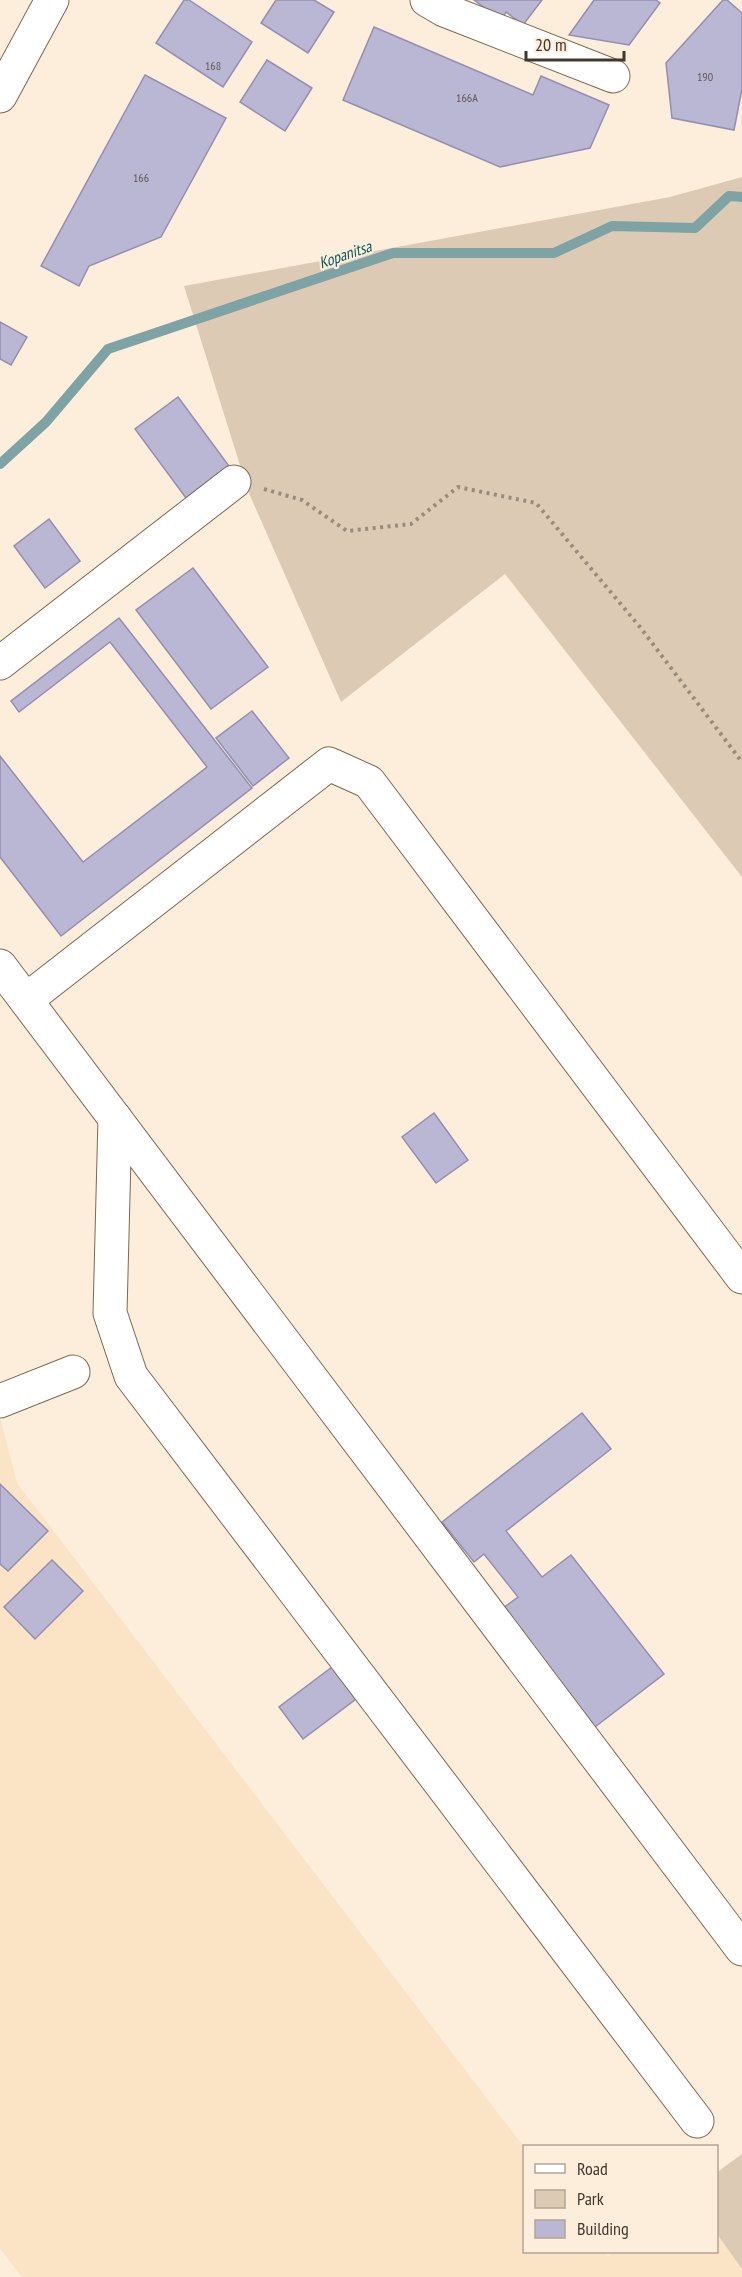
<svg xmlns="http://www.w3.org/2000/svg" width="742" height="2277" viewBox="0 0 742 2277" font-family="'PT Sans Narrow',sans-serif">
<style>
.built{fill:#fbe3c6}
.green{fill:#ddcab4}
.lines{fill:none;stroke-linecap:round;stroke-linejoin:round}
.stream{stroke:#7ea3a5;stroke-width:10}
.building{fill:#bab7d4;stroke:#938fb0;stroke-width:1.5}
.minor-casing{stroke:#7e684e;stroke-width:35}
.path{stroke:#988c7d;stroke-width:4;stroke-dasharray:3 4.5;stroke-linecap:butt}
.minor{stroke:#fff;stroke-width:33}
.labels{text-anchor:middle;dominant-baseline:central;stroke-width:4.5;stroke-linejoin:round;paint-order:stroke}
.number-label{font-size:12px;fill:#605856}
.water-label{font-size:16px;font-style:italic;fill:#095b5f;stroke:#fdeedc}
</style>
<rect width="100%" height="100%" fill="#fdeedc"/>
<path class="built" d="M0 1417 17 1483 524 2147V2252H605L608 2256 613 2252H716L717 2234 742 2269V2277H22L0 2249Z"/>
<g class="green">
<path d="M742 177V877L505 574 341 702 248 491 184 286 670 197Z"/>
<path d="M742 2154V2269L717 2234 716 2173Z"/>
</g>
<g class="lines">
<path class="stream" d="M0 464 46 422 108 349 393 253H554L612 226 695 228 729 196 742 197"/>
</g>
<g class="building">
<path d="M184 0H189L252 42 223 87 156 43Z"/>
<path d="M276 0H314L334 12 308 53 261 23Z"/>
<path d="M474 0H542L523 25 506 12 501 20Z"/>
<path d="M594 0H656L660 3 629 45 569 35Z"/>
<path d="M723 0H727L742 13V89L734 130 672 118 666 63Z"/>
<path d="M374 27 533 95 541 76 609 105 590 148 500 167 343 100Z"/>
<path d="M267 60 312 88 285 131 240 102Z"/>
<path d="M145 75 226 118 161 237 89 266 79 286 41 266Z"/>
<path d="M0 322 27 337 11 365 0 359Z"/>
<path d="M178 397 229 466 186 498 135 429Z"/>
<path d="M49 519 80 561 45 588 14 546Z"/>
<path d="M193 568 268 667 211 709 136 610Z"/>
<path d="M119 618 252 788 61 936 0 857V756L83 862 207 767 110 642 19 712 11 701Z"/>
<path d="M252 711 289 758 253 786 216 738Z"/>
<path d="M434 1113 468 1160 436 1183 402 1137Z"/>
<path d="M582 1413 611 1449 506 1531 542 1577 571 1555 664 1674 591 1730 499 1611 518 1597 484 1554 474 1562 442 1522Z"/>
<path d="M0 1484 48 1531 8 1571 0 1564Z"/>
<path d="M52 1560 83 1591 35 1639 4 1607Z"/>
<path d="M332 1667 356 1699 303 1739 279 1707Z"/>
</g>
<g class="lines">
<defs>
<g id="minor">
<path d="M427 0 444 10 613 76"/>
<path d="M0 96 52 0"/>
<path d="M0 663 234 482"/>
<path d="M0 966 742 1949"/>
<path d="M26 1000 329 764 369 782 742 1277"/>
<path d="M115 1118 110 1313 131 1376 697 2121"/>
<path d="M0 1401 73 1372"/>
</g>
</defs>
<use href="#minor" class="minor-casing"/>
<path class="path" d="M264 489 302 500 347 531 411 524 458 487 536 503 640 627 742 762"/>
<use href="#minor" class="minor"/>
</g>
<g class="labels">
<g class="number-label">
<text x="213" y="65">168</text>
<text x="705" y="76">190</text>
<text x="467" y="97">166А</text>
<text x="141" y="177">166</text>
</g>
<g class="water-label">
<text transform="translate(345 254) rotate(-19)">Kopanitsa</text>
</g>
</g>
<rect x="523" y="2145" width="195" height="108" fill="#fdeedc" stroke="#b2a596" stroke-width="1.5"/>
<rect x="535" y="2164" width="30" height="9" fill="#ffffff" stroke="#b2a596" stroke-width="1.5"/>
<text x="577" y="2175" font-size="18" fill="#42382c">Road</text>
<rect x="535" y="2190" width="30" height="18" fill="#ddcab4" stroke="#b2a596" stroke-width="1.5"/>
<text x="577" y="2205" font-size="18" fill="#42382c">Park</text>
<rect x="535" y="2220" width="30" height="18" fill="#bab7d4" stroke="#b2a596" stroke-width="1.5"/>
<text x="577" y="2235" font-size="18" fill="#42382c">Building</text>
<path d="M526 51v9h98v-9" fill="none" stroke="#42382c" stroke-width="3"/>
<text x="535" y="51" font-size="18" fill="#42382c" stroke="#fdeedc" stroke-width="4.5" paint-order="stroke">20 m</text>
</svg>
